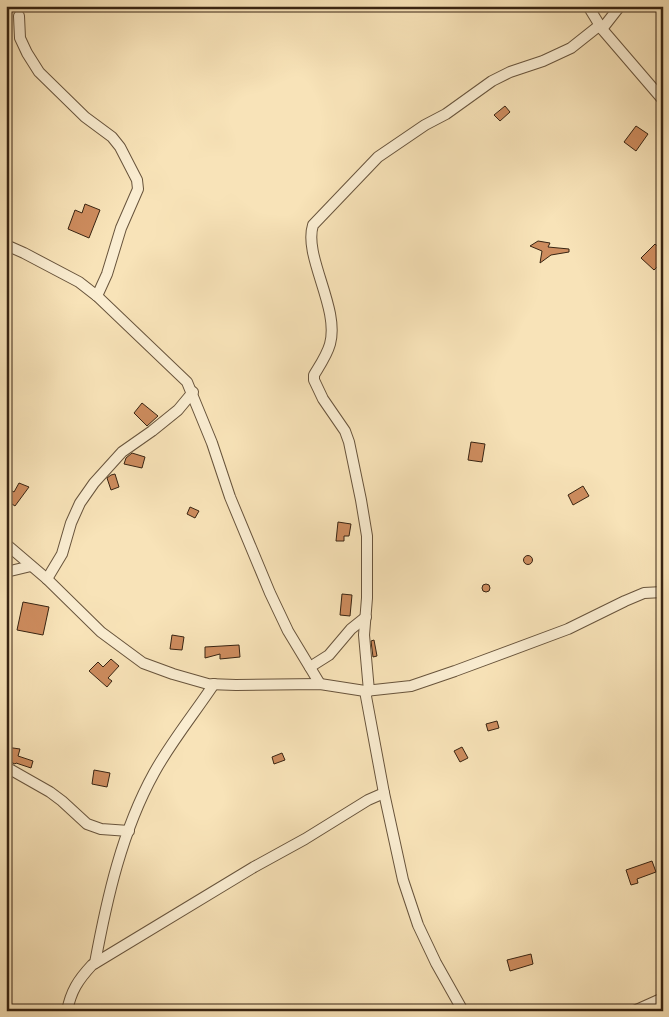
<svg xmlns="http://www.w3.org/2000/svg" width="669" height="1017" viewBox="0 0 669 1017" font-family="Alegreya,serif">
<style>
.building{fill:#cd8c5e;stroke:#382412}
.lines{fill:none;stroke-linecap:round;stroke-linejoin:round}
.minor-casing{stroke:#68543c;stroke-width:12}
.minor{stroke:#faedd1;stroke-width:10}
</style>
<rect width="100%" height="100%" fill="#f8e3b8"/>
<filter id="stains"><feTurbulence type="fractalNoise" baseFrequency=".004" numOctaves="4"/><feColorMatrix values="0 0 0 0 .2 0 0 0 0 .09 0 0 0 0 .02 0 0 0 .5 -.17"/></filter>
<radialGradient id="worn" r=".72"><stop offset=".6" stop-color="#630" stop-opacity="0"/><stop offset="1" stop-color="#630" stop-opacity=".3"/></radialGradient>
<g class="building">
<path d="M505 106 510 112 500 121 494 115Z"/>
<path d="M636 126 648 134 636 151 624 142Z"/>
<path d="M85 204 100 210 89 238 68 229 75 210 82 213Z"/>
<path d="M538 241 550 243 548 247 569 249V252L551 255 540 263 542 251 530 246Z"/>
<path d="M655 244 663 251V261L654 270 641 258Z"/>
<path d="M142 403 158 416 147 426 134 413Z"/>
<path d="M471 442 485 444 482 462 468 460Z"/>
<path d="M132 453 145 457 142 468 124 464 126 458Z"/>
<path d="M115 474 119 487 111 490 107 478 111 475Z"/>
<path d="M19 483 29 487 15 506 6 500V493L9 489 14 492Z"/>
<path d="M583 486 589 496 573 505 568 495Z"/>
<path d="M190 507 199 511 195 518 187 514Z"/>
<path d="M338 522 351 524 349 536H344V541H336Z"/>
<circle cx="528" cy="560" r="4.5"/>
<circle cx="486" cy="588" r="4"/>
<path d="M342 594 352 595 350 616 340 615Z"/>
<path d="M23 602 49 607 43 635 17 630Z"/>
<path d="M172 635 184 637 182 650 170 649Z"/>
<path d="M374 640 377 656 373 657 371 641Z"/>
<path d="M239 645 240 657 220 659V654L205 658V647Z"/>
<path d="M111 659 119 666 108 678 112 681 107 687 89 671 98 662 103 667Z"/>
<path d="M497 721 499 728 488 731 486 724Z"/>
<path d="M6 747 20 749 18 756 33 761 31 768 16 763 15 764 6 760Z"/>
<path d="M462 747 468 758 460 762 454 751Z"/>
<path d="M282 753 285 760 274 764 272 757Z"/>
<path d="M94 770 110 773 107 787 92 784Z"/>
<path d="M652 861 656 872 637 879 638 883 631 885 626 870Z"/>
<path d="M531 954 533 964 510 971 507 960Z"/>
</g>
<g class="lines">
<defs>
<g id="minor">
<path d="M588 6 602 29 663 100"/>
<path d="M19 16 20 38 27 53 39 72 85 117 112 137 120 147 137 180 138 189 121 228 107 274 97 296"/>
<path d="M602 29 620 6"/>
<path d="M6 245 24 253 79 282 97 296 187 382 212 443 230 497 270 593 288 631 320 684"/>
<path d="M6 544 47 579 101 632 143 663 173 674 208 684 236 685 320 684 365 691 411 686 455 671 568 629 625 601 644 593 663 592"/>
<path d="M6 572 31 566"/>
<path d="M47 579 62 554 71 523 80 503 94 483 122 452 152 431 178 410 193 392"/>
<path d="M310 667 329 655 351 629 366 617"/>
<path d="M365 691 384 793 403 880 418 925 436 963 463 1011"/>
<path d="M369 691 364 635 367 598V536L361 500 349 442 345 431 323 399 314 380V375C320 365 327 355 330 344 340 308 303 256 313 225L378 157 425 125 446 114 492 81 510 72 543 61 571 48 600 25"/>
<path d="M6 767 50 792 62 801 87 824 101 829 129 831"/>
<path d="M95 963C107 898 122 831 154 773 171 742 194 714 214 684"/>
<path d="M67 1011C71 991 78 980 92 965L254 867 305 839 368 800 384 793"/>
<path d="M634 1011 663 998"/>
</g>
</defs>
<use href="#minor" class="minor-casing"/>
<use href="#minor" class="minor"/>
</g>
<rect width="669" height="1017" fill="none" stroke="#f8e3b8" stroke-width="25"/>
<rect x="8" y="8" width="654" height="1002" fill="none" stroke="#382412" stroke-width="2.5"/>
<rect x="12" y="12" width="644" height="992" fill="none" stroke="#382412"/>
<rect width="100%" height="100%" filter="url(#stains)"/>
<rect width="100%" height="100%" fill="url(#worn)"/>
</svg>
